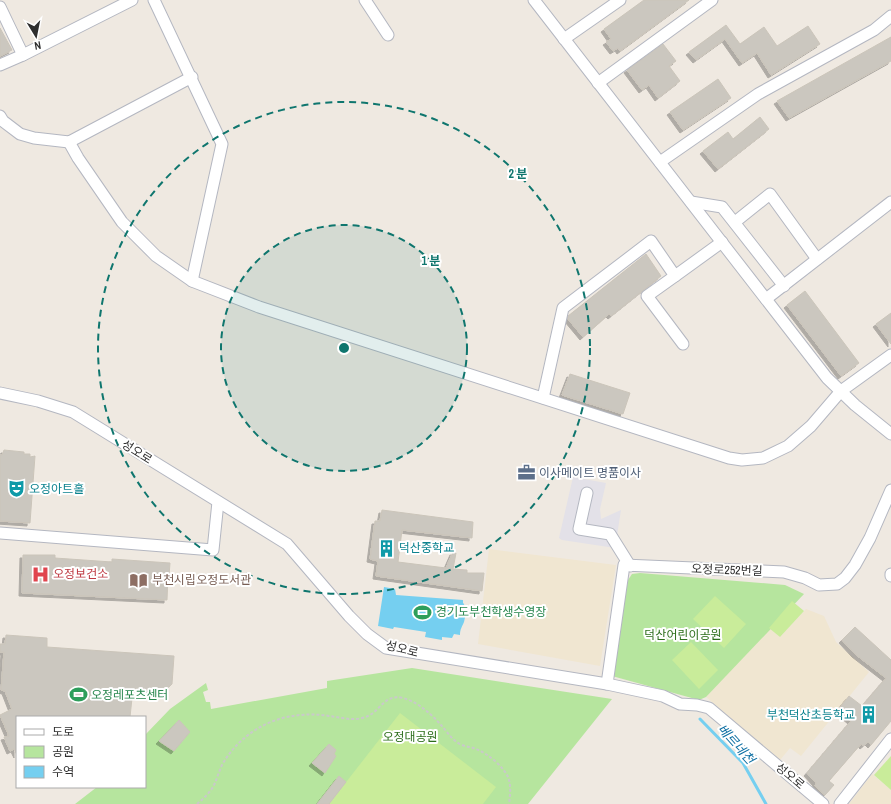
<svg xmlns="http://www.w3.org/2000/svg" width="891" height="804" font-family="'Archivo Narrow','Noto Sans KR',sans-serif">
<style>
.industrial{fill:#e3e1e8}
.education{fill:#f0e6d1}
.green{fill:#b6e59e}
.pitch{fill:#c9ec9a}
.water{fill:#75cff0}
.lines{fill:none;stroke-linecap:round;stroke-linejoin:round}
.stream{stroke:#75cff0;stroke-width:3}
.building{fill:#cbc7bf;stroke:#cbc5ba;filter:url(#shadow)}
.minor-casing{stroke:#b4b7c1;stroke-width:13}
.path{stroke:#c9c9c9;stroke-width:2;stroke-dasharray:3 2;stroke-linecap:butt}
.minor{stroke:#fff;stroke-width:11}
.ring{fill:none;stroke:#0f766e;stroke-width:2;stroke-dasharray:7 5}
.labels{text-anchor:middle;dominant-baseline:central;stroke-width:4;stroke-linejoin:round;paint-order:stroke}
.street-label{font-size:12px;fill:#2e2e2e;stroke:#fff}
.service-label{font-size:12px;fill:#4e5e75;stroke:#fff;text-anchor:start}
.culture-label{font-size:12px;fill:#0d838f;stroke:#fff;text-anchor:start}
.health-label{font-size:12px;fill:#be3a42;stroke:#fff;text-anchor:start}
.education-label{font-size:12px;fill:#785e54;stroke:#fff;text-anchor:start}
.leisure-label{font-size:12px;fill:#27864d;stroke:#fff;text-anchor:start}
.park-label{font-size:12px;fill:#2c6e1b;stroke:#fff}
.water-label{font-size:13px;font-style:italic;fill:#0d6fa3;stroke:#fff}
.centre{fill:#0f766e;stroke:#fff;stroke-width:2}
.ring-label{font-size:12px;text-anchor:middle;font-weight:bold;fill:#0f766e;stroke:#fff;stroke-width:4;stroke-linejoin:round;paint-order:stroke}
</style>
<defs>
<filter id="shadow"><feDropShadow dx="-3" dy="3" stdDeviation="0" flood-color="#0004"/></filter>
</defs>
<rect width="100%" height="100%" fill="#efe9e1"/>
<!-- industrial -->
<path class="industrial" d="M573,477L606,483L600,509L601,519L621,510L615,548L562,540L559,538Z"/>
<!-- education -->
<g class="education">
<path d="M489,549L616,565L600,666L478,644Z"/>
<path d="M806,609L824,616L836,642L869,672L801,756L790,748L780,760L706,697L768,626L780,637Z"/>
<path d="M872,774L891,790V804H849Z"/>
</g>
<!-- green -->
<g class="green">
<path d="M640,573L785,585L804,594L706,697L699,700L612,676L628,580L632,574Z"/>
<path d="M412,668L612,699L528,804H75L97,787H145V735L170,709L206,683L208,690L203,692L206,702H210L211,709L327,688V681Z"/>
</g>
<!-- pitch -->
<g class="pitch">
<path d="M715,596L746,624L724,648L693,619Z"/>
<path d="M792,601L804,611L780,637L769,628Z"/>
<path d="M691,642L718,670L699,689L672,660Z"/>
<path d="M400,713L496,787L483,804H329Z"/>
<path d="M891,756V790L874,775Z"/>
</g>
<!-- water -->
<path class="water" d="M384,587L395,589L396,595L463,600V603L464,604C465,610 466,616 464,622C462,627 460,629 460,635L454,634L452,638L442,637V640L425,637L426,632L394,627L393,629L378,626Z"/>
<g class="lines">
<!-- stream -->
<path class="stream" d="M700,719L743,763L766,804"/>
</g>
<!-- building -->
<g class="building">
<path d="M644,0H689L620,51L618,48L613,51L606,42L611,39L604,29Z"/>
<path d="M726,25L740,44L764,27L777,46L808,26L820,44L771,75L757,53L742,63L725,39L696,60L689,52Z"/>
<path d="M0,28L12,50L0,56Z"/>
<path d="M891,37V61L789,118L777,101Z"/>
<path d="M663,44L676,61L669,66L680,81L658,98L649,85L642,90L627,70Z"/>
<path d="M718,79L731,98L683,130L670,112Z"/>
<path d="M760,117L769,129L718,169L703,151L728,132L733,139Z"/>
<path d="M646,254L661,276L611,316L609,314L583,337L568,319V316Z"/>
<path d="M805,291L859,363L841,376L787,305Z"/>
<path d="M891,313V344L876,324Z"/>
<path d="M570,374L630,393L623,414L562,395Z"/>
<path d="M4,450L24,452V454H30V457L35,456L30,523L0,521V455H2Z"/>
<path d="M382,510L473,522L472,538L402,530L398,562L446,568L453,552L456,553L453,569L467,570V573H484L482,591L376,576L378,561L370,559L375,521H380Z"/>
<path d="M23,555H55V558L112,562V559L170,563L169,576H168L167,600L22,593Z"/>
<path d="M855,627L891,660V721L871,745L868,742L863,746L861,744L829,781L834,785L825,795L815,786L816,783L807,773L851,721L838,710L849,696L862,706L886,678L855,654L842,640Z"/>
<path d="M6,635L47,638V647L174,656L172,684L165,691L133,689L130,717H17V755L14,749L10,751L4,737L9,736L0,715L12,709L5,691L1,690L4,652H0V644H5Z"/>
<path d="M179,720L190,732L174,751L159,741Z"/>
<path d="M329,744L336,750L334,754L336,756L325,773L312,763Z"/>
<path d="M339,776L346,782L329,804H317Z"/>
</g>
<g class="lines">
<defs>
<g id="minor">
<path d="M154,0L222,144L192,281"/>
<path d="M365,0L388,35"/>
<path d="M534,0L827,378L855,405L891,434"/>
<path d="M0,7L23,55"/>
<path d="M564,39L620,0"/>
<path d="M0,65L23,55L132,0"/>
<path d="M598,83L712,0"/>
<path d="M0,116L3,121L20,134L34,138L69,142L192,77"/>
<path d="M69,142L78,158L122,222L156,256L192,281L259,307L729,458L742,460L763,458L788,446L811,426L841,391L891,355"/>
<path d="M660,162L758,94L874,30L891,16"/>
<path d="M691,202L722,207L784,286"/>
<path d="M735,222L770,194L817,259"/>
<path d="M675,276L647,296L683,344"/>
<path d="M766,299L891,202"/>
<path d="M0,393L38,401L73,412L287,544L349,616L367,634L386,648L607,684L663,696L680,704L697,705L709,708L823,804"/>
<path d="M543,398L563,308L651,241L675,276L722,242"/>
<path d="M587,493L579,529L610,534L630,566"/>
<path d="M0,533L213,550L218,502"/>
<path d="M891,574V576"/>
<path d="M607,684L624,565L784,572L805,578L819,585L837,584L845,578L855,565L870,538L891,490"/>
<path d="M840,804L891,739"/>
</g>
</defs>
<!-- minor casing -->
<use href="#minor" class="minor-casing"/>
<!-- path -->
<path class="path" d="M197,804C204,798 211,792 215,783C217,778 219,772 221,767C235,740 263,720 293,716C305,714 317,714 329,716C340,717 351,721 362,718C380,715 382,693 403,698C418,702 431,714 440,724C447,731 452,741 462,745C467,747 472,747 476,749C487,753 506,768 509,780C511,787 510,796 509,804"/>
<!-- minor -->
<use href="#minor" class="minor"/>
</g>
<!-- distance rings -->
<circle cx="344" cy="348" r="123" fill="#0f766e" fill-opacity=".12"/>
<g class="ring">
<circle cx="344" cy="348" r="123"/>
<circle cx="344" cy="348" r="246"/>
</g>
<!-- icons -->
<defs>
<symbol id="office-bare" viewBox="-9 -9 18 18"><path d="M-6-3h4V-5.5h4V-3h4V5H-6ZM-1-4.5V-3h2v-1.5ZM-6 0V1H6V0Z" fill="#5c6f8a" stroke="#fff" stroke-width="2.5" paint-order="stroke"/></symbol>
<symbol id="theatre-bare" viewBox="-9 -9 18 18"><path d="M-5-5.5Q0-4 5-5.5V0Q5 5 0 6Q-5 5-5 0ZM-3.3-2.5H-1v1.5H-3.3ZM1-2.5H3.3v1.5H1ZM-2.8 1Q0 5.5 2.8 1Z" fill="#0f9aa8" stroke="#fff" stroke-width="2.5" paint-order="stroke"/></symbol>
<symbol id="building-bare" viewBox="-9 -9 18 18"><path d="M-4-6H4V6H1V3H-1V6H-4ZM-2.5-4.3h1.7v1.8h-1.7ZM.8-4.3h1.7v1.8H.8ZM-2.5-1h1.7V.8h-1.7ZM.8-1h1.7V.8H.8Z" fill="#0f9aa8" stroke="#fff" stroke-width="2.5" paint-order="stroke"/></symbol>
<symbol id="hospital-bare" viewBox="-9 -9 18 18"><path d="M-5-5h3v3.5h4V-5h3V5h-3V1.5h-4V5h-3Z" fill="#e0444e" stroke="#fff" stroke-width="2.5" paint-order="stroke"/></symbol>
<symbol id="library-bare" viewBox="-9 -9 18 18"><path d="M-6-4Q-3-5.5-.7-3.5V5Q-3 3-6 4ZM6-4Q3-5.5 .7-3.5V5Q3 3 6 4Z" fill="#8d6e63" stroke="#fff" stroke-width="2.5" paint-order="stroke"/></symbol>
<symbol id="stadium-bare" viewBox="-9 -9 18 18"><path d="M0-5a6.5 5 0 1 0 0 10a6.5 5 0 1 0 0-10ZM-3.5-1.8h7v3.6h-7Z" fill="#2e9e5b" stroke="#fff" stroke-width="2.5" paint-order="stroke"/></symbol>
</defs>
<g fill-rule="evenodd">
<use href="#office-bare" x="514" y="460" width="25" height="25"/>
<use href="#theatre-bare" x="4" y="476" width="25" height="25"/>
<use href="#building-bare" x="374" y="536" width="25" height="25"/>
<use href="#hospital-bare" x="28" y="562" width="25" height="25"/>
<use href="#library-bare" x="126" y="568" width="25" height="25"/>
<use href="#stadium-bare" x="410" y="600" width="25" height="25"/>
<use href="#stadium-bare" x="66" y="682" width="25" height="25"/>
<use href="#building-bare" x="856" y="702" width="25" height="25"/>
</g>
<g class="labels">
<!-- street labels -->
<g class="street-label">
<text transform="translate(137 452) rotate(32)">성오로</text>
<text transform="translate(727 570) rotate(2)">오정로252번길</text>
<text transform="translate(402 649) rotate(14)">성오로</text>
<text transform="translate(790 776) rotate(40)">성오로</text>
</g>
<!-- service labels -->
<g class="service-label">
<text x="539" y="473">이사메이트 명품이사</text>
</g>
<!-- culture labels -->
<g class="culture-label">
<text x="29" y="489">오정아트홀</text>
<text x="399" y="548">덕산중학교</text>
<text x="855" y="715" text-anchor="end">부천덕산초등학교</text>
</g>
<!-- health labels -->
<g class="health-label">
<text x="53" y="574">오정보건소</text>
</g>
<!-- education labels -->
<g class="education-label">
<text x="152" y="580">부천시립오정도서관</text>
</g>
<!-- leisure labels -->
<g class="leisure-label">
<text x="436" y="612">경기도부천학생수영장</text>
<text x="91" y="695">오정레포츠센터</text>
</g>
<!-- park labels -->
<g class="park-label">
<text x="683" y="635">덕산어린이공원</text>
<text x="410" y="737">오정대공원</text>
</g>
<!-- water labels -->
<g class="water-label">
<text transform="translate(736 744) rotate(48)">베르네천</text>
</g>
</g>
<circle cx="344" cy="348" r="6" class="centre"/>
<g class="ring-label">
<text x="518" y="178">2 분</text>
<text x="431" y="265">1 분</text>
</g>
<!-- legend -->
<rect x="16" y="716" width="130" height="72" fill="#ffffff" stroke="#ababab"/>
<rect x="24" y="729" width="20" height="6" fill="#ffffff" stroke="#ababab"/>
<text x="52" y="736" font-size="12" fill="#2e2e2e">도로</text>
<rect x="24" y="746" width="20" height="12" fill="#b6e59e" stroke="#ababab"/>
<text x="52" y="756" font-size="12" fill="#2e2e2e">공원</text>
<rect x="24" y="766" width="20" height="12" fill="#75cff0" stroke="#ababab"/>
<text x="52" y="776" font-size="12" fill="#2e2e2e">수역</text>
<!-- north arrow -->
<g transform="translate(36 36) rotate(170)" stroke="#ffffff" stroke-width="3" paint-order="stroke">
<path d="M0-3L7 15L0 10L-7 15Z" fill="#2e2e2e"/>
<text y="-6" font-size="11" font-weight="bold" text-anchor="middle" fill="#2e2e2e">N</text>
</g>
</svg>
